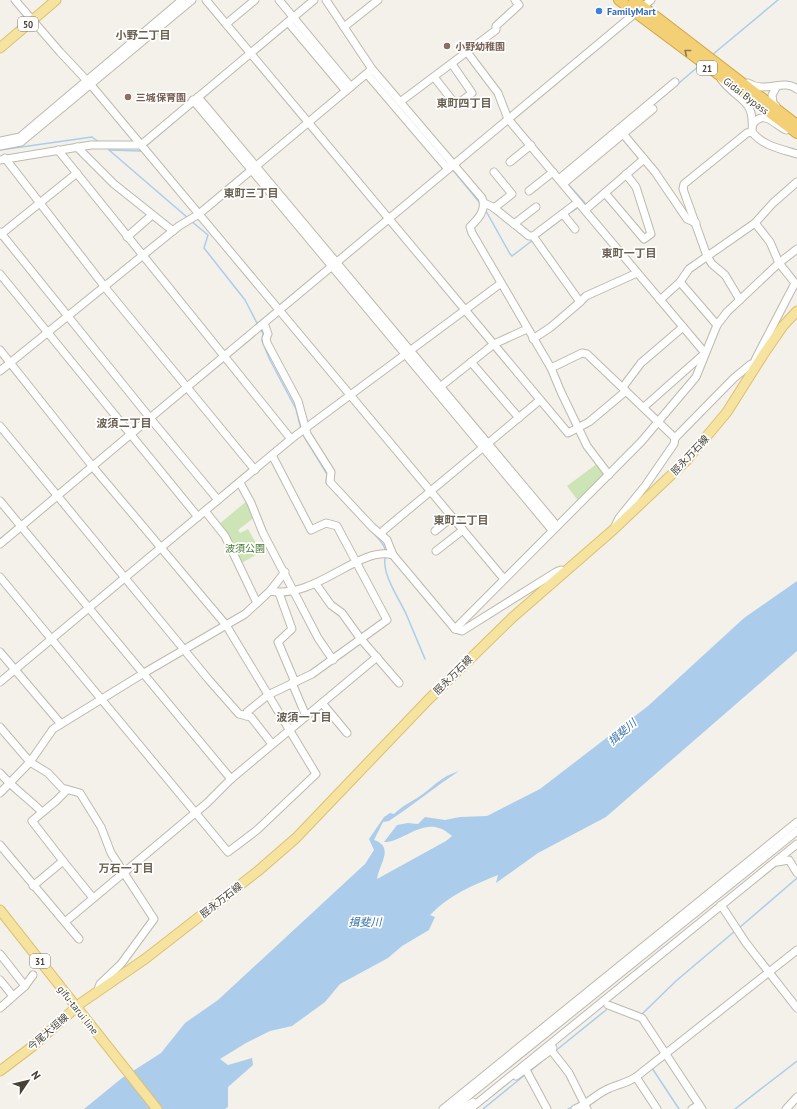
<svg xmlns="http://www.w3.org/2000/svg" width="797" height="1109" font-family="'PT Sans','Noto Sans JP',sans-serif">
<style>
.green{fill:#cde4b6}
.water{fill:#abcdeb}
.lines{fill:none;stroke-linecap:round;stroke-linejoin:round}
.stream{stroke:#abcdeb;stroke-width:1.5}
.minor-casing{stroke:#beb9ad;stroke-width:9}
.major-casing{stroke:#dbc170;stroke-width:11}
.highway-casing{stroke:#d2a645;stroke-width:12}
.minor{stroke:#fff;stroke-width:7}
.major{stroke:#f7e3a0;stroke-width:9}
.highway{stroke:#f3d075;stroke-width:10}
.oneway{stroke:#8c7b50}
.shop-dot{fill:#3f7fe0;stroke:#fff;stroke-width:1.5}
.education-dot{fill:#8d6e63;stroke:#fff;stroke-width:1.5}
.labels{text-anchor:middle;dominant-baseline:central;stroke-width:3.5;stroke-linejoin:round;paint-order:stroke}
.shield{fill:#fff;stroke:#7e7b74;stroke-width:1}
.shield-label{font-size:9px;font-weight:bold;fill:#474238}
.shop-label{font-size:10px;font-weight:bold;fill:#366cbe;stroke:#fff;text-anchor:start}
.education-label{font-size:10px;font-weight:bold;fill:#785e54;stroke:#fff;text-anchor:start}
.street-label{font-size:10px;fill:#474238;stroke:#fff}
.park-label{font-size:10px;fill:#467530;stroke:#fff}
.neighbourhood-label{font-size:11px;font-weight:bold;fill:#696050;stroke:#fff}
.water-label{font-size:11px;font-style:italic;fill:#3974ab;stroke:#fff}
</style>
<rect width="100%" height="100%" fill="#f3f1ea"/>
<!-- green -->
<g class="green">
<path d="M598,463L608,475L579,502L567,486Z"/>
<path d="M248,500L255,517L238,530L240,533L248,529L261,552L240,564L218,525Z"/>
</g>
<!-- water -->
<path class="water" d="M797,581V651L606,817L538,853L496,883L498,875C473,885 449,895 430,915L435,917L429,930L402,946L388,958L340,984L325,1002L292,1026L270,1031L246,1043L220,1059L228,1065L252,1058L253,1065L228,1087V1107L225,1109H84L122,1078L161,1053L185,1023L218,1000L365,864L374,850L369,839L384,817L390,813L394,814C402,806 411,802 420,796C435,786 440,777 459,771C435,787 413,805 389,821L383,822L374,840C395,847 379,864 377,879L446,841L452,836C426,812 406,842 384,842L397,825L408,823L418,824L425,817L445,820L460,817L487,816L540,789L648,706L744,618Z"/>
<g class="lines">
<!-- stream -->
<g class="stream">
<path d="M712,55L778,0"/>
<path d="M202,99L246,61"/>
<path d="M651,107L700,65"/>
<path d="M145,147L194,105"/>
<path d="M0,150L92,137L100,143"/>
<path d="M109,150L141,151L142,149"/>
<path d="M109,150L188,218"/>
<path d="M452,169L480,203"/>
<path d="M567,183L585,203L583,204"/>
<path d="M486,211L510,254L512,256L533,240"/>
<path d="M567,215L579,207"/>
<path d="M191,221L208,235L204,248L245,300L258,325"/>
<path d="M538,237L562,219"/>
<path d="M260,329L263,333L262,341L270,360L296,409L301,429"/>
<path d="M302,433L327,474L326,483L328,485"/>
<path d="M362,521C368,529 387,544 385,552"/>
<path d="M385,558C382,575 400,600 407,616C413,630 419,645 425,659"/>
<path d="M739,928L797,878"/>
<path d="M641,1015L676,981L735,931"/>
<path d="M554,1052L606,1010"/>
<path d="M652,1068L679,1109"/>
<path d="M529,1072L551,1054"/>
<path d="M483,1109L526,1074"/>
<path d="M568,1109L573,1107"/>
<path d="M735,1109L797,1061"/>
</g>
<defs>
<g id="minor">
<path d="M15,0L60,52L91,85L504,579"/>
<path d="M206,0L568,433L589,422L626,391"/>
<path d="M279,0L351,87"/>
<path d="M326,0L372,69L482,198C487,210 478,219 470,227L472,233L551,368L582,353L587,354L675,438"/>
<path d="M288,22L346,91"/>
<path d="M226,24L255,0"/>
<path d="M344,27L378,0"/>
<path d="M467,52L498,93L508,119L705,353"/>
<path d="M367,74L448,169"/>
<path d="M434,77L456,105L472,93L452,64"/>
<path d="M721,79C738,102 755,97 752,132C763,146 781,149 797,154"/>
<path d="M748,83C765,94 784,78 797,89"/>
<path d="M198,97L557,526"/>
<path d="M193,100L552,530"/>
<path d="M400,102L496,30V26L519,5L515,0"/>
<path d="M776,106L773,103L772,95L777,86"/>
<path d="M753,124C764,109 775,125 786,130"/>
<path d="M619,129L655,172L687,219L696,223"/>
<path d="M0,141L20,137L182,0"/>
<path d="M0,146L21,142L192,0"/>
<path d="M77,147L114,184L173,231"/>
<path d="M58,150L291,439"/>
<path d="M5,158L108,291L255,470"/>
<path d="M0,160L91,145H141L314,0"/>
<path d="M510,162L531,145"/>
<path d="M494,172L512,194L494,208"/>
<path d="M559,179L675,82"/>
<path d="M563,184L653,109"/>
<path d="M529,191L553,172"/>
<path d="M605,193L644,239L651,234L636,187L626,174"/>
<path d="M484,203L493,207L529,236H533L578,202"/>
<path d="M585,210L644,159"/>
<path d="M563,214L575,229"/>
<path d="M514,224L536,207"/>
<path d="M0,232L150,418L0,544"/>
<path d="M0,235L77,173"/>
<path d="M533,236L580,302L551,327L533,339"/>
<path d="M127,237L152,215"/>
<path d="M0,274L198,517"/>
<path d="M680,282L717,325"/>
<path d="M660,300L680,282L689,269L755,223L773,203L797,182"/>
<path d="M740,300L725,275L712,264L707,256L683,189L684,184L747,133L752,132"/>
<path d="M580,302L586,296L637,273"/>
<path d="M264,323L268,334L266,338L267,343L298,401L307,434L331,472L330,482L372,527L387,540L393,555"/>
<path d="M0,350L93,467L226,625L316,774L257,830L228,852L0,577"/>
<path d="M471,362L519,418"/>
<path d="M754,363L756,358L795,283L779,263L770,242L755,223"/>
<path d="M551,368L561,392L587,446L609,475"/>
<path d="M0,371L179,226L199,214L372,69"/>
<path d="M440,387L494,344L527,329"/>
<path d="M623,387L641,363L683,327"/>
<path d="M644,407L705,353"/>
<path d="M0,426L209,680L239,714L251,717L272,744"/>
<path d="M240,483L251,503L263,533L294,592L318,638L333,660"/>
<path d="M218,500L150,418L651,0"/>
<path d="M0,501L231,779"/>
<path d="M205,511L225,536L257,603"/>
<path d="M615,526L619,518L645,486L674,444L675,438L734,378L751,364L757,365"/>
<path d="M435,531L452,517"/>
<path d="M381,534L384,530L540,400"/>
<path d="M436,551L463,530"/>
<path d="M316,584L331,605L342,613L360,638L399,683"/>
<path d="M270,591L285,572"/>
<path d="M279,593L292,629L278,642L295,682"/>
<path d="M455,629L641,442L696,377L717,325L727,312L779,263L797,249"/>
<path d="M0,652L61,724"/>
<path d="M0,682L291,439L500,284"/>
<path d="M292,683L306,716"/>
<path d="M322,703L347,733"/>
<path d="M246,716L247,712L268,695L312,674L387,620L337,526L326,523L311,530L272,455"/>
<path d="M0,727L30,762L48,773L62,788L80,793L101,827L111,853L154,919L121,964L100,984L97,992"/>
<path d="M0,773C13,788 28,798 42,812"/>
<path d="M0,793L30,762L53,729L144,673L245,614L270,591C316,600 359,545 393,555L455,629L462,631L556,572L561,570L564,573"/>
<path d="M0,845L79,939"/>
<path d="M63,861L32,821L56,801L67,790"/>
<path d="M777,862L789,860L797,873"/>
<path d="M33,886L63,861L93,898"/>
<path d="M721,905L746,943L797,1008"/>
<path d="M65,922L207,803L231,779L377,657"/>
<path d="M0,954L25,986"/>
<path d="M0,980L13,996"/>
<path d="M608,1005L642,1018L702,1109"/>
<path d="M0,1008L25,986L33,975"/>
<path d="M553,1048L551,1050L569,1073L587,1109"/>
<path d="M526,1070L547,1109"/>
<path d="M516,1076L551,1050"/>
<path d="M636,1077L657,1109"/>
<path d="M443,1109L797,822"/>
<path d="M452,1109L797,831"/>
<path d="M461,1109L473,1102"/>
<path d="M470,1109L797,844"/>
<path d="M575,1109C588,1104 597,1093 610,1088C619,1084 627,1083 636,1077L797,950"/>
<path d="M692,1109L699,1105"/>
<path d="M786,1109L797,1097"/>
</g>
<g id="major">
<path d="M0,48L56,0"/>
<path d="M0,910L157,1109"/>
<path d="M0,1071L33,1046L81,1003L145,959L258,871L296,838L428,700L513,617L613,530L686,461L727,412L763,355L783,326L797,311"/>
</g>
<g id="highway">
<path d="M619,0L797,133"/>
<path d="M634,0L797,125"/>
</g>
</defs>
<!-- minor casing -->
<use href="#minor" class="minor-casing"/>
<!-- major casing -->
<use href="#major" class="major-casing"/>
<!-- highway casing -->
<use href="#highway" class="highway-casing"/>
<!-- minor -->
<use href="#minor" class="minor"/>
<!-- major -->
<use href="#major" class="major"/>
<!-- highway -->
<use href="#highway" class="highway"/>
</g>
<!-- one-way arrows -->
<defs><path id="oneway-chevron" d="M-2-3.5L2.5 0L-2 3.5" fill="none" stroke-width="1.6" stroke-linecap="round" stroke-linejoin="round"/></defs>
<use class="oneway" href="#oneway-chevron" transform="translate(687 52) rotate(-142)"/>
<!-- markers -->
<circle class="shop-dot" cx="599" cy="11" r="4"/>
<g class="education-dot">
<circle cx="447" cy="46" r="4"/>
<circle cx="128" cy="97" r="4"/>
</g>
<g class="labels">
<!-- shield labels -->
<g class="shield">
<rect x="18" y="17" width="20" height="14" rx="3"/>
<rect x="697" y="61" width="20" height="14" rx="3"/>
<rect x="30" y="954" width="20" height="14" rx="3"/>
</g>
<g class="shield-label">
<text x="28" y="24">50</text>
<text x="707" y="68">21</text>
<text x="40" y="961">31</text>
</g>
<!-- shop labels -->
<g class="shop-label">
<text x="607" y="11">FamilyMart</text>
</g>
<!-- education labels -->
<g class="education-label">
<text x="455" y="46">小野幼稚園</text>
<text x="136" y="97">三城保育園</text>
</g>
<!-- street labels -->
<g class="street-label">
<text transform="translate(746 96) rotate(37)">Gidai Bypass</text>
<text transform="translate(690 455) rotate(-47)">脛永万石線</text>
<text transform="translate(453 675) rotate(-45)">脛永万石線</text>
<text transform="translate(221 900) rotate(-38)">脛永万石線</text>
<text transform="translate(78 1010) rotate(52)">gifu-tarui line</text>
<text transform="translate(48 1032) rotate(-41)">今尾大垣線</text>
</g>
<!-- park labels -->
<g class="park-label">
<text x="245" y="548">波須公園</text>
</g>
<!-- neighbourhood labels -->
<g class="neighbourhood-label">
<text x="143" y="35">小野二丁目</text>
<text x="464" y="103">東町四丁目</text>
<text x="251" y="193">東町三丁目</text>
<text x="629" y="253">東町一丁目</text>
<text x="124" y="423">波須二丁目</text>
<text x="461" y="520">東町二丁目</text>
<text x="304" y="717">波須一丁目</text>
<text x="126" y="868">万石一丁目</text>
</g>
<!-- water labels -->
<g class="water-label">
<text transform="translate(622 732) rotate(-41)">揖斐川</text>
<text x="365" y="922">揖斐川</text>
</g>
</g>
<!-- north arrow -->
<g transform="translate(28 1081) rotate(55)" stroke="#ffffff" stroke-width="3" paint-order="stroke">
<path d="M0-3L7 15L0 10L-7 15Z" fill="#474238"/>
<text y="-6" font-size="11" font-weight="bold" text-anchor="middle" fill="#474238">N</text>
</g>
</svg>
